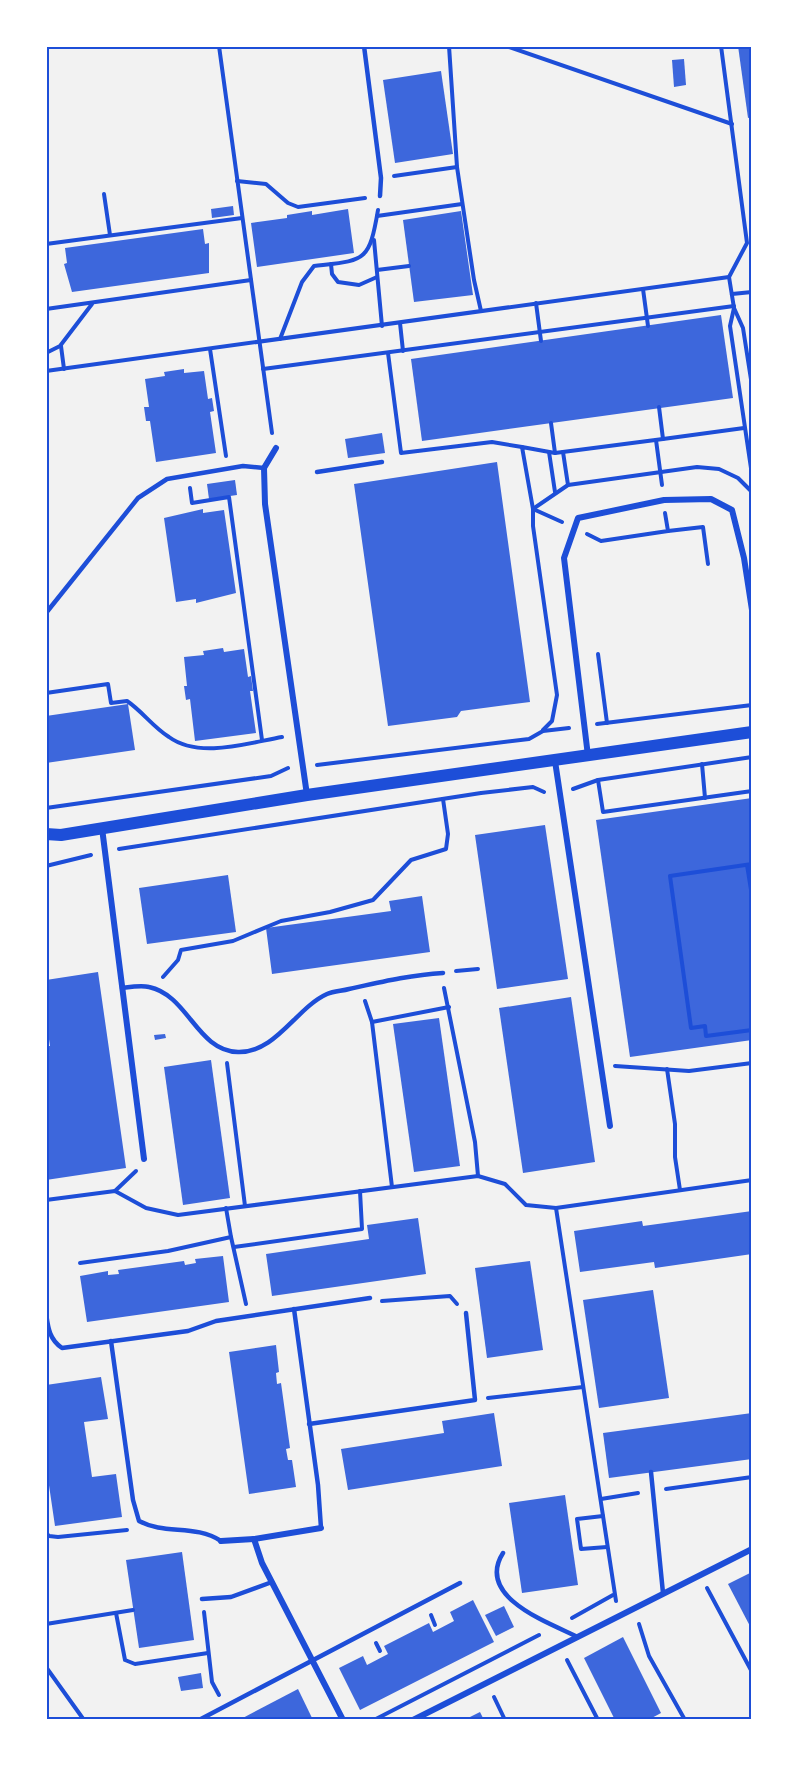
<svg xmlns="http://www.w3.org/2000/svg" width="798" height="1766" font-family="Raleway,sans-serif">
<style>
.building{fill:#3d67dc}
.lines{fill:none;stroke-linecap:round;stroke-linejoin:round}
.path{stroke:#1d4ed8;stroke-width:4}
.service{stroke:#1d4ed8;stroke-width:4.5}
.minor{stroke:#1d4ed8;stroke-width:6}
.secondary{stroke:#1d4ed8;stroke-width:12}
.neatline{fill:none;stroke:#1d4ed8;stroke-width:2}
</style>
<rect width="100%" height="100%" fill="#f2f2f2"/>
<!-- building -->
<g class="building">
<path d="M738,46H752V117L748,118Z"/>
<path d="M684,59L686,85L674,87L672,60Z"/>
<path d="M441,71L453,154L395,163L383,80Z"/>
<path d="M233,206L234,215L212,218L211,209Z"/>
<path d="M348,209L354,253L257,267L251,223L287,218V215L312,211V215Z"/>
<path d="M461,211L473,295L414,302L403,220Z"/>
<path d="M203,229L205,244L209,243V273L72,292L64,264L67,263L65,248Z"/>
<path d="M721,315L733,398L422,441L411,359Z"/>
<path d="M184,369V373L204,371L208,399L212,398L214,411L210,412L216,453L156,462L150,421H146L144,407H149L145,379L165,376L164,372Z"/>
<path d="M382,433L385,453L348,458L345,439Z"/>
<path d="M497,462L530,702L461,711L457,717L388,726L354,484Z"/>
<path d="M235,480L237,495L209,499L207,484Z"/>
<path d="M203,509V513L224,510L236,593L196,603V599L176,602L164,518Z"/>
<path d="M223,648L224,652L244,649L248,677L251,676L253,691H250L256,733L195,741L190,699L186,700L184,686H187L184,657L204,655L203,651Z"/>
<path d="M128,704L135,750L46,763V716Z"/>
<path d="M752,798V1040L630,1057L596,820Z"/>
<path d="M545,825L568,979L497,989L475,835Z"/>
<path d="M228,875L236,932L147,944L139,888Z"/>
<path d="M422,896L430,952L272,974L266,928L391,911L389,901Z"/>
<path d="M98,972L126,1168L46,1180V1046H50L46,1019V980Z"/>
<path d="M571,997L595,1162L523,1173L499,1008Z"/>
<path d="M439,1018L460,1166L414,1172L393,1024Z"/>
<path d="M165,1034L166,1038L155,1040L154,1035Z"/>
<path d="M211,1060L230,1198L183,1205L164,1067Z"/>
<path d="M752,1211V1254L655,1268L654,1262L580,1272L574,1231L642,1221L643,1226Z"/>
<path d="M418,1218L426,1274L272,1296L266,1254L369,1239L367,1225Z"/>
<path d="M223,1256L229,1302L87,1322L80,1276L108,1271V1275L119,1274L118,1270L184,1261L185,1265L196,1263L195,1259Z"/>
<path d="M530,1261L543,1350L487,1358L475,1268Z"/>
<path d="M653,1290L669,1398L599,1408L583,1300Z"/>
<path d="M276,1345L279,1372L276,1373L277,1384L281,1383L290,1448L286,1449L288,1460H292L296,1487L249,1494L229,1352Z"/>
<path d="M101,1377L108,1419L84,1422L92,1477L116,1474L122,1517L55,1526L46,1465V1385Z"/>
<path d="M494,1413L502,1466L348,1490L341,1449L444,1433L442,1421Z"/>
<path d="M752,1413V1459L609,1478L603,1433Z"/>
<path d="M565,1495L578,1585L522,1593L509,1503Z"/>
<path d="M182,1552L194,1640L139,1648L126,1560Z"/>
<path d="M752,1572V1630L728,1584Z"/>
<path d="M473,1600L494,1642L360,1710L339,1668L363,1656L367,1665L388,1654L384,1646L429,1623L433,1632L454,1621L450,1612Z"/>
<path d="M504,1606L514,1627L496,1636L485,1615Z"/>
<path d="M623,1637L661,1713L648,1720H615L584,1658Z"/>
<path d="M201,1673L203,1688L181,1691L178,1677Z"/>
<path d="M298,1689L313,1720H239Z"/>
<path d="M480,1712L484,1720H464Z"/>
</g>
<g class="lines">
<!-- path -->
<g class="path">
<path d="M219,46L272,433"/>
<path d="M449,46L457,167L474,280L481,311"/>
<path d="M506,46L732,124"/>
<path d="M394,176L457,167"/>
<path d="M237,181L266,184L288,203L298,207L365,198"/>
<path d="M104,194L110,235"/>
<path d="M377,216L462,204"/>
<path d="M374,240L382,326"/>
<path d="M46,244L242,218"/>
<path d="M331,264L332,274L338,282L359,285L377,277"/>
<path d="M377,270L409,266"/>
<path d="M729,277L734,308L730,326L752,475"/>
<path d="M643,289L648,326"/>
<path d="M732,294L752,292"/>
<path d="M536,303L541,341"/>
<path d="M734,308L743,328L752,386"/>
<path d="M46,309L251,280"/>
<path d="M400,323L403,351"/>
<path d="M280,339L302,282L314,266C365,260 369,263 378,210"/>
<path d="M61,346L64,369"/>
<path d="M210,349L226,456"/>
<path d="M46,353L60,346L92,304"/>
<path d="M388,353L401,453L492,442L522,447"/>
<path d="M263,369L734,306"/>
<path d="M46,371L729,277L747,243L721,46"/>
<path d="M659,407L663,439L744,428"/>
<path d="M551,423L555,453L663,439"/>
<path d="M656,440L662,485"/>
<path d="M549,452L555,492"/>
<path d="M563,452L568,485"/>
<path d="M555,453L522,447L533,509L562,522"/>
<path d="M190,488L192,503L229,497L262,740"/>
<path d="M668,531L703,527L708,564"/>
<path d="M587,534L601,541L668,531L665,513"/>
<path d="M598,654L607,723"/>
<path d="M46,693L108,684L111,703L127,701C142,711 153,727 169,737C199,759 248,743 282,737"/>
<path d="M597,724L752,705"/>
<path d="M543,730L552,721L557,695L533,526V509L568,485L697,467L719,469L738,478L752,492"/>
<path d="M702,764L705,798"/>
<path d="M317,765L529,739L543,731L569,728"/>
<path d="M598,780L603,812L752,791"/>
<path d="M573,789L598,780L752,757"/>
<path d="M46,808L271,776L288,768"/>
<path d="M119,849L481,793L533,787L544,792"/>
<path d="M752,864L670,876L691,1028L705,1026L706,1036L752,1030"/>
<path d="M747,865L752,896"/>
<path d="M46,866L91,855"/>
<path d="M456,971L478,969"/>
<path d="M163,977L178,960L181,950L233,941L281,921L330,912L373,900L411,860L446,849L448,834L443,799"/>
<path d="M444,988L475,1142L478,1176"/>
<path d="M365,1001L372,1022L392,1187"/>
<path d="M372,1022L449,1007"/>
<path d="M227,1063L245,1206"/>
<path d="M615,1066L689,1071L752,1063"/>
<path d="M667,1069L675,1124V1157L680,1190"/>
<path d="M115,1191L136,1171"/>
<path d="M46,1200L115,1191L146,1208L178,1215L478,1176L505,1184L526,1205L556,1208L752,1180"/>
<path d="M556,1208L616,1601"/>
<path d="M231,1237L246,1304"/>
<path d="M234,1247L362,1229L360,1191"/>
<path d="M80,1263L168,1251L231,1237L226,1208"/>
<path d="M382,1301L450,1296L457,1304"/>
<path d="M488,1398L583,1387"/>
<path d="M666,1489L752,1477"/>
<path d="M601,1499L638,1493"/>
<path d="M603,1516L577,1519L581,1549L607,1547"/>
<path d="M46,1533L49,1536L58,1537L127,1530"/>
<path d="M707,1588L752,1672"/>
<path d="M204,1612L212,1682L219,1695"/>
<path d="M116,1613L125,1660L135,1664L208,1653"/>
<path d="M431,1615L435,1625"/>
<path d="M572,1618L613,1595"/>
<path d="M46,1624L133,1610"/>
<path d="M639,1624L649,1656L685,1720"/>
<path d="M376,1643L380,1651"/>
<path d="M567,1660L598,1720"/>
<path d="M46,1667L84,1720"/>
<path d="M494,1697L505,1720"/>
<path d="M374,1720L539,1635"/>
</g>
<!-- service -->
<g class="service">
<path d="M364,46L381,178L380,196"/>
<path d="M317,472L382,462"/>
<path d="M46,613L138,498L167,479L243,466L264,468"/>
<path d="M122,988C130,987 141,985 149,987C188,995 197,1051 238,1052C276,1053 296,1008 327,994C334,991 342,991 349,989C381,982 410,975 443,973"/>
<path d="M294,1309L318,1485L321,1528"/>
<path d="M46,1313C48,1327 49,1339 62,1348L188,1331L216,1321L370,1298"/>
<path d="M111,1341L133,1500L139,1521C165,1535 195,1524 221,1541"/>
<path d="M309,1424L475,1400L466,1313"/>
<path d="M651,1472L663,1593"/>
<path d="M503,1553C475,1597 549,1623 578,1637"/>
<path d="M202,1599L231,1597L272,1582"/>
<path d="M199,1720L460,1583"/>
</g>
<!-- minor -->
<g class="minor">
<path d="M276,448L264,468L265,504L307,795"/>
<path d="M588,756L564,558L578,518L664,500L711,499L732,510L744,558L752,610"/>
<path d="M555,761L610,1126"/>
<path d="M102,828L144,1159"/>
<path d="M321,1528L254,1539L262,1563L343,1720"/>
<path d="M221,1541L254,1539"/>
<path d="M413,1720L752,1549"/>
</g>
<!-- secondary -->
<path class="secondary" d="M46,834L61,835L307,795L752,732"/>
</g>
<!-- border -->
<rect width="798" height="1766" fill="none" stroke="#ffffff" stroke-width="96"/>
<rect x="48" y="48" width="702" height="1670" class="neatline"/>
</svg>
